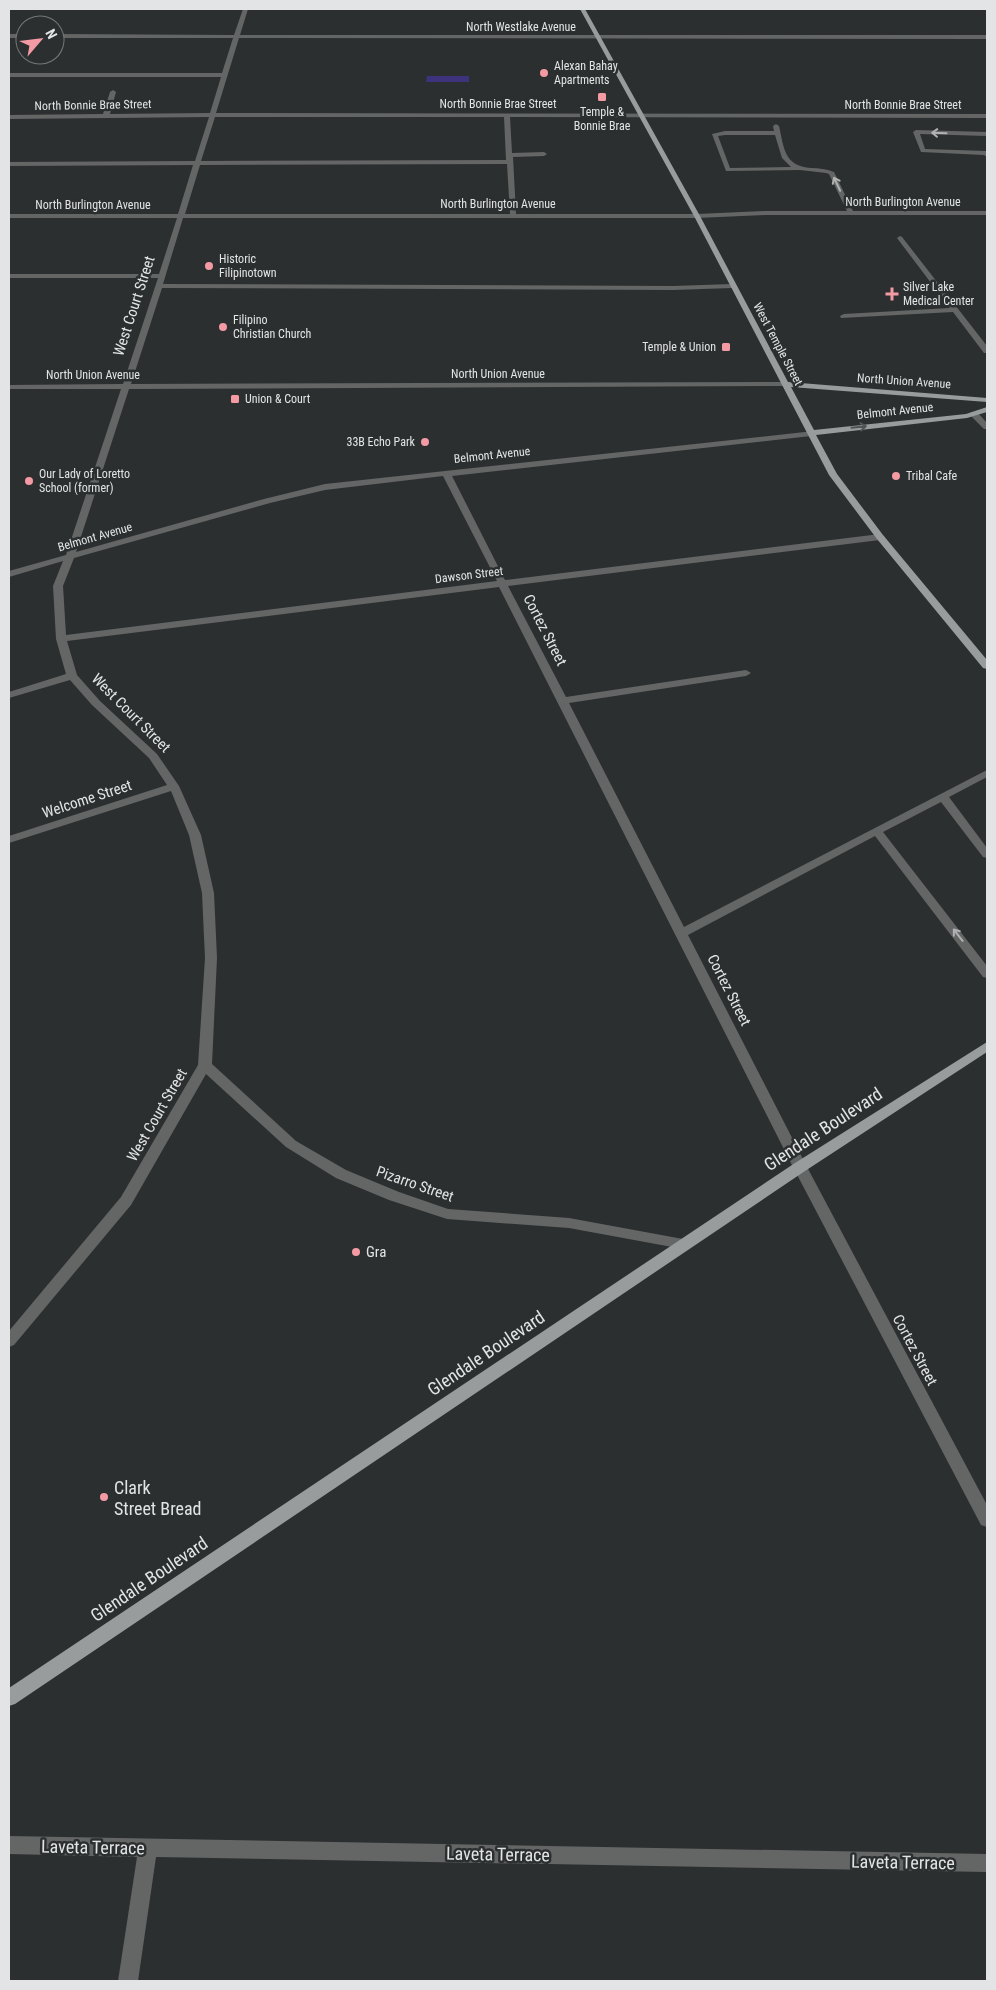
<svg xmlns="http://www.w3.org/2000/svg" width="996" height="1990" font-family="'Roboto Condensed',sans-serif">
<style>
.water{fill:#3d337c}
.lines{fill:none;stroke-linecap:round;stroke-linejoin:round}
.minor{fill:#646666;fill-rule:evenodd}
.major{fill:#989c9c;fill-rule:evenodd}
.oneway{stroke:#b0b2b2}
.oneway2{stroke:#525556}
.poi-dot{fill:#f49aa4;stroke:#2c2f30;stroke-width:2}
.labels{text-anchor:middle;dominant-baseline:central;stroke-width:5;stroke-linejoin:round;paint-order:stroke}
.far-street-label{font-size:12px;fill:#e2e4e5;stroke:#2c2f30}
.far-poi-label{font-size:12px;fill:#e2e4e5;stroke:#2c2f30;text-anchor:start}
.street-label{font-size:15px;fill:#e2e4e5;stroke:#2c2f30}
.poi-label{font-size:15px;fill:#e2e4e5;stroke:#2c2f30;text-anchor:start}
.near-street-label{font-size:18px;fill:#e2e4e5;stroke:#2c2f30}
.near-poi-label{font-size:18px;fill:#e2e4e5;stroke:#2c2f30;text-anchor:start}
</style>
<rect width="100%" height="100%" fill="#2c2f30"/>
<!-- water -->
<path class="water" d="M427,76H469V82H426Z"/>
<g class="lines">
<!-- minor -->
<g class="minor">
<path d="M243,9H248L240,35H987V39L239,38L216,113L987,114V118L510,117L512,153L544,152L547,154L544,156L513,157L516,214H697L765,211H847L829,174L826,173L800,170L726,171L712,134L725,131H774L773,126L776,124L779,126C784,148 784,166 811,168C819,168 826,169 834,172L853,211H987V215H765L697,218H183L163,284L673,286L732,284L736,286L732,288L673,290L162,288L131,384L785,382L789,384L785,386L129,389L76,552L264,499L325,484L814,431V435L811,436L452,476L505,580L880,534L885,537L880,540L508,586L566,697L746,670L751,673L746,676L569,703L684,927L987,770V777L949,797L987,848V858L983,857L941,802L883,832L987,966V978L983,977L875,836L688,935L807,1167L987,1505V1527L981,1525L793,1167L499,587L67,641L77,675L100,701L157,754L179,786L201,835L214,893L217,958L212,1064L296,1141L346,1170L399,1192L448,1209L569,1218L683,1239L688,1240L690,1244L688,1248L683,1249L569,1228L447,1219L389,1200L336,1178L286,1147L206,1074L131,1205L14,1345L9,1347V1331L121,1197L198,1065L205,958L202,893L189,835L171,791L9,843V836L167,785L149,758L92,705L70,680L9,698V692L66,674L56,639L53,586L63,561L9,577V571L66,555L121,389H9V385L123,384L158,278H9V274H159L177,218H9V214H178L193,165L9,166V162L195,161L209,117L9,119V115L103,114L110,92L113,90L116,92L110,114L210,113L221,77H9V73H222L233,38H55V34L234,35ZM215,117H504L506,160L201,161ZM725,135H775L782,158L791,167L730,168L718,136ZM507,164L510,214H185L200,165ZM443,476L497,581L66,635L63,586L74,558L270,503L325,490Z"/>
<rect x="9" y="34" width="16" height="4"/>
<path d="M916,130L987,132V136L920,134L925,149L986,151L987,157L984,155L921,152L913,132Z"/>
<path d="M900,236L902,237L987,346V353H984L953,312L841,318L840,316L844,314L950,308L897,238Z"/>
<path d="M971,412H977L987,423V429H984L971,416Z"/>
<path d="M9,1836L987,1854V1872L156,1857L138,1981H118L137,1857L9,1854Z"/>
</g>
<!-- major -->
<g class="major">
<path d="M580,9H585L700,216L788,382L987,398V402L791,387L814,430L966,414L987,407V412L967,418L816,435L837,474L883,535L987,660V669L983,668L877,539L829,475L694,216Z"/>
<path d="M987,1042V1052L805,1171L15,1704L9,1706V1688L795,1163Z"/>
</g>
</g>
<!-- one-way arrows -->
<defs><path id="oneway-shaft" d="M-6 0H5M1.5-3L5.5 0L1.5 3" fill="none" stroke-width="1.6" stroke-linecap="round" stroke-linejoin="round" transform="scale(1.25)"/></defs>
<g class="oneway">
<use href="#oneway-shaft" transform="translate(939 133) rotate(-178)"/>
<use href="#oneway-shaft" transform="translate(837 184) rotate(-115)"/>
<use href="#oneway-shaft" transform="translate(958 935) rotate(-128)"/>
</g>
<use class="oneway2" href="#oneway-shaft" transform="translate(859 427) rotate(-6)"/>
<!-- markers -->
<g class="poi-dot">
<circle cx="544" cy="73" r="5"/>
<rect x="597" y="92" width="10" height="10" rx="2.5"/>
<circle cx="209" cy="266" r="5"/>
<path d="M889.5 286.5h5v5h5v5h-5v5h-5v-5h-5v-5h5z"/>
<circle cx="223" cy="327" r="5"/>
<rect x="721" y="342" width="10" height="10" rx="2.5"/>
<rect x="230" y="394" width="10" height="10" rx="2.5"/>
<circle cx="425" cy="442" r="5"/>
<circle cx="896" cy="476" r="5"/>
<circle cx="29" cy="481" r="5"/>
<circle cx="356" cy="1252" r="5"/>
<circle cx="104" cy="1497" r="5"/>
</g>
<g class="labels">
<!-- far-street labels -->
<g class="far-street-label">
<text x="521" y="27">North Westlake Avenue</text>
<text x="498" y="104">North Bonnie Brae Street</text>
<text transform="translate(93 105) rotate(-1)">North Bonnie Brae Street</text>
<text x="903" y="105">North Bonnie Brae Street</text>
<text x="903" y="202">North Burlington Avenue</text>
<text x="498" y="204">North Burlington Avenue</text>
<text x="93" y="205">North Burlington Avenue</text>
<text transform="translate(778 344) rotate(62)">West Temple Street</text>
<text x="498" y="374">North Union Avenue</text>
<text x="93" y="375">North Union Avenue</text>
<text transform="translate(904 381) rotate(4)">North Union Avenue</text>
<text transform="translate(895 411) rotate(-6)">Belmont Avenue</text>
<text transform="translate(492 455) rotate(-6)">Belmont Avenue</text>
<text transform="translate(95 537) rotate(-16)">Belmont Avenue</text>
<text transform="translate(469 575) rotate(-7)">Dawson Street</text>
</g>
<!-- far-poi labels -->
<g class="far-poi-label">
<text x="554" y="66">Alexan Bahay<tspan x="554" dy="14">Apartments</tspan></text>
<text x="602" y="112" text-anchor="middle">Temple &amp;<tspan x="602" dy="14">Bonnie Brae</tspan></text>
<text x="219" y="259">Historic<tspan x="219" dy="14">Filipinotown</tspan></text>
<text x="903" y="287">Silver Lake<tspan x="903" dy="14">Medical Center</tspan></text>
<text x="233" y="320">Filipino<tspan x="233" dy="14">Christian Church</tspan></text>
<text x="716" y="347" text-anchor="end">Temple &amp; Union</text>
<text x="245" y="399">Union &amp; Court</text>
<text x="415" y="442" text-anchor="end">33B Echo Park</text>
<text x="39" y="474">Our Lady of Loretto<tspan x="39" dy="14">School (former)</tspan></text>
<text x="906" y="476">Tribal Cafe</text>
</g>
<!-- street labels -->
<g class="street-label">
<text transform="translate(134 306) rotate(-72)">West Court Street</text>
<text transform="translate(545 630) rotate(63)">Cortez Street</text>
<text transform="translate(131 713) rotate(45)">West Court Street</text>
<text transform="translate(87 799) rotate(-18)">Welcome Street</text>
<text transform="translate(729 990) rotate(63)">Cortez Street</text>
<text transform="translate(157 1115) rotate(-60)">West Court Street</text>
<text transform="translate(415 1184) rotate(19)">Pizarro Street</text>
<text transform="translate(915 1350) rotate(62)">Cortez Street</text>
</g>
<!-- poi labels -->
<g class="poi-label">
<text x="366" y="1252">Gra</text>
</g>
<!-- near-street labels -->
<g class="near-street-label">
<text transform="translate(823 1129) rotate(-33)">Glendale Boulevard</text>
<text transform="translate(486 1353) rotate(-34)">Glendale Boulevard</text>
<text transform="translate(149 1579) rotate(-34)">Glendale Boulevard</text>
<text transform="translate(93 1847) rotate(1)">Laveta Terrace</text>
<text transform="translate(498 1854) rotate(1)">Laveta Terrace</text>
<text transform="translate(903 1862) rotate(1)">Laveta Terrace</text>
</g>
<!-- near-poi labels -->
<g class="near-poi-label">
<text x="114" y="1487">Clark<tspan x="114" dy="21">Street Bread</tspan></text>
</g>
</g>
<!-- border -->
<rect width="996" height="1990" fill="none" stroke="#e2e4e5" stroke-width="20"/>
<!-- north arrow -->
<g transform="translate(40 40) rotate(62)"><circle r="24" fill="#2c2f30" stroke="#757778"/>
<path d="M0-4L9 19L0 12L-9 19Z" fill="#f49aa4"/>
<text y="-8" font-size="14" font-weight="bold" text-anchor="middle" fill="#e2e4e5">N</text>
</g>
</svg>
